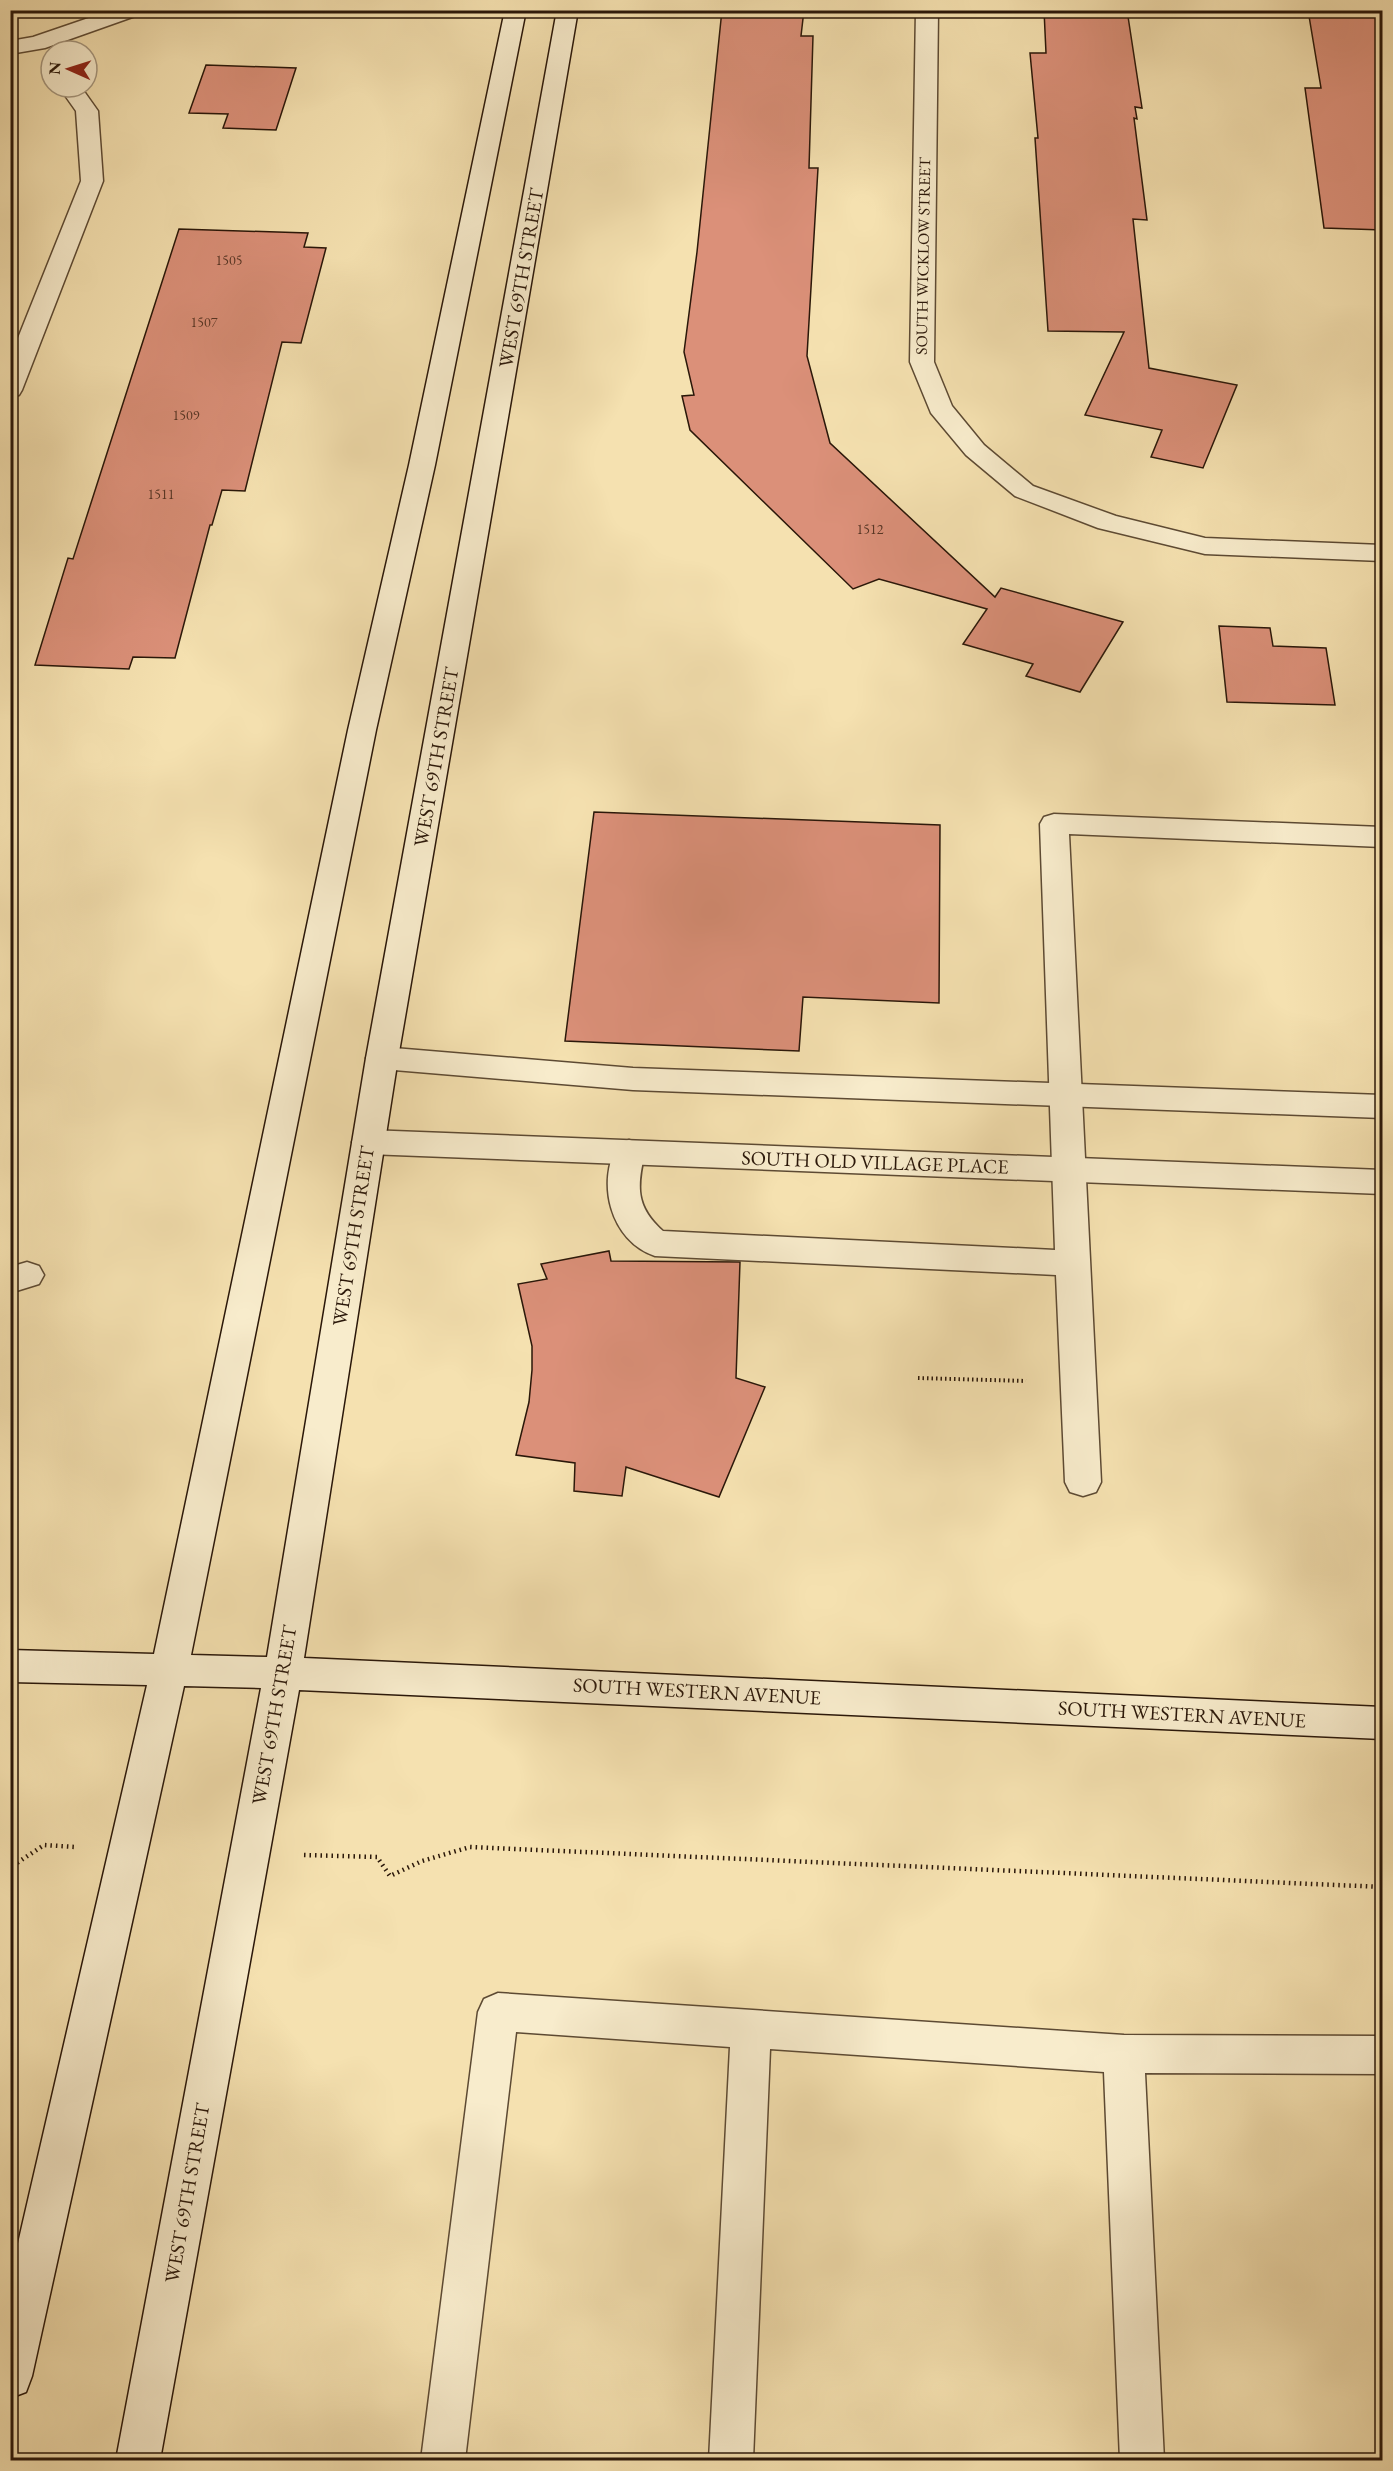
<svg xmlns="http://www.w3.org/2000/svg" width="1393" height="2471" font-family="'EB Garamond',serif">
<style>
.building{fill:#db9079;stroke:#2a1709;stroke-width:1.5}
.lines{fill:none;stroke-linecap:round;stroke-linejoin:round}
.lane-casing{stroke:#5d4a33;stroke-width:3}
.street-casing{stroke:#5d4a33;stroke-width:3}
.secondary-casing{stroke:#2a1709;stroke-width:3}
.path-far1{stroke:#2a1709;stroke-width:4;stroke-dasharray:1.5 3;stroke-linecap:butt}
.path{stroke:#2a1709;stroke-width:4.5;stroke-dasharray:1.5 4;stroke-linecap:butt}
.lane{fill:#f8eccc;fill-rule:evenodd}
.street{fill:#f8eccc;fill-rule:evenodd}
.secondary{fill:#f8eccc;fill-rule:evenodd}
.labels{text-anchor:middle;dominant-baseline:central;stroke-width:4.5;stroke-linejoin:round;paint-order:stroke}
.far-number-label{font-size:14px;fill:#563525}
.far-street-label{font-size:16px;fill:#2a1709;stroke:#f8eccc}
.street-label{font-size:20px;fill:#2a1709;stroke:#f8eccc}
</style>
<rect width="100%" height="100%" fill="#f5e1b0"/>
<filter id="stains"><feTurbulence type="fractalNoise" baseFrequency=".00333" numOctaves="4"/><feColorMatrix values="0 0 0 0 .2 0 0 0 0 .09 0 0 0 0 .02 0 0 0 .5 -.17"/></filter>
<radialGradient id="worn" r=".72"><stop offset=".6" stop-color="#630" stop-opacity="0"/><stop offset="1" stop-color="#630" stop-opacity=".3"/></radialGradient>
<!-- building -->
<g class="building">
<path d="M722,10H804L801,36H813L809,168H818L807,356L830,443L995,597L1001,588L1123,622L1080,692L1026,676L1033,664L963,644L987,609L879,579L853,589L690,430L682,396L694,395L684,352L697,252Z"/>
<path d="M1044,10H1127L1142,108L1135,107L1137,119L1134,118L1147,220L1133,219L1149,368L1237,385L1203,468L1151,457L1162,430L1085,415L1124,332L1048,331L1035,138H1038L1030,53H1046Z"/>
<path d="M1308,10H1383V230L1324,228L1305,88H1321Z"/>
<path d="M206,65L296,68L276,130L223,128L228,114L189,113Z"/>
<path d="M179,229L308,233L304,247L326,248L301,343L282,342L245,491L222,490L212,525H210L175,658L133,657L129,669L35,665L68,558L73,559Z"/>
<path d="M1219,626L1270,628L1273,646L1326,648L1335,705L1227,702Z"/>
<path d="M594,812L940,825L939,1003L803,997L799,1051L565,1041Z"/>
<path d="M609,1251L611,1261L740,1262L736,1378L765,1387L719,1497L626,1467L622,1496L574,1491L575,1463L516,1455L529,1402L532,1370V1346L518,1284L547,1279L541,1264Z"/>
</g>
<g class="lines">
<defs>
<g id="lane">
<path d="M1054,814L1382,827V847L1069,834L1101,1482L1096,1492L1083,1496L1070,1492L1065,1482L1056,1275L655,1256C610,1241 596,1182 618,1144L629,1140L640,1144L645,1152C637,1186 635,1206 663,1231L1055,1250L1040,824L1044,817Z"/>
<path d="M27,1262L39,1266L44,1275L39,1284L10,1293V1267Z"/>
<path d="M498,1993L1124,2035L1382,2036V2074L1145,2073L1164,2460H1120L1104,2072L770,2049L753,2460H709L730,2047L516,2032L465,2460H421L478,2012L484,1999Z"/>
</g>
<g id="street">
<path d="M112,10H144L141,14L45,48L10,54V41L33,37Z"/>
<path d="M916,10H938L934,362L952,406L984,445L1033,486L1116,516L1205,538L1382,545V561L1205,554L1098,528L1015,496L966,455L931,413L910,362Z"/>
<path d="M59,87H81L98,111L103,181L22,390L19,395L10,397V358L81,181L76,111Z"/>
<path d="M382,1047L633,1068L1382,1095V1118L633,1090L382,1069L371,1066L366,1058L371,1050Z"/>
<path d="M368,1130L1382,1170V1194L368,1154L357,1150L352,1142L357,1134Z"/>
</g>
<path id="secondary" d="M505,10H526L435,465L376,730L191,1655L267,1657L366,1058L557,10H578L398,1058L304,1658L1382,1707V1739L299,1690L160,2460H116L261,1688L184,1686L32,2376L26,2392L10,2398V2278L147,1685L10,1682V1650L154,1654L348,730L409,465Z"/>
</defs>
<!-- lane casing -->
<use href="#lane" class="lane-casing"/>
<!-- street casing -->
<use href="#street" class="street-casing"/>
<!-- secondary casing -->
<use href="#secondary" class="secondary-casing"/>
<!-- path-far1 -->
<path class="path-far1" d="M918,1378L1026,1381"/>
<!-- path -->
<g class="path">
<path d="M10,1855L17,1863L44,1845L75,1847"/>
<path d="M304,1855L377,1857L390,1876L422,1861L470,1847L1382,1887"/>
</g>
<!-- lane -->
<use href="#lane" class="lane"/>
<!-- street -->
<use href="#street" class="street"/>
<!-- secondary -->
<use href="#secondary" class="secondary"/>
</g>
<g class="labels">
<!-- far-number labels -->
<g class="far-number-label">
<text x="229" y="260">1505</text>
<text x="204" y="322">1507</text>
<text x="186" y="415">1509</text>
<text x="161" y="494">1511</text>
<text x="870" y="529">1512</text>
</g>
<!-- far-street labels -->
<g class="far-street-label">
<text transform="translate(923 256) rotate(-89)">SOUTH WICKLOW STREET</text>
</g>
<!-- street labels -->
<g class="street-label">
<text transform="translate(521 278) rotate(-80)">WEST 69TH STREET</text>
<text transform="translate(436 757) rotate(-80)">WEST 69TH STREET</text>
<text transform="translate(875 1162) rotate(2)">SOUTH OLD VILLAGE PLACE</text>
<text transform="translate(353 1236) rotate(-81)">WEST 69TH STREET</text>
<text transform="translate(697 1691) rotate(3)">SOUTH WESTERN AVENUE</text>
<text transform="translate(1182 1714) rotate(3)">SOUTH WESTERN AVENUE</text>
<text transform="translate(274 1715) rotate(-80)">WEST 69TH STREET</text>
<text transform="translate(187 2193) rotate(-80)">WEST 69TH STREET</text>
</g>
</g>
<!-- margin -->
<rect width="1393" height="2471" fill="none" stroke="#f5e1b0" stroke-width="36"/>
<rect x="12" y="12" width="1369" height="2447" fill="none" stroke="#2a1709" stroke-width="3"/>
<rect x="18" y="18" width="1357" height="2435" fill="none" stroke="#2a1709" stroke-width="1.5"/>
<!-- north arrow -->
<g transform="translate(69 69) rotate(273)"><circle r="28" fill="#f8eccc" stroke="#a6977e" stroke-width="1.5"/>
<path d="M0-4.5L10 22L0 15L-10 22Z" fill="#8f2418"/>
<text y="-9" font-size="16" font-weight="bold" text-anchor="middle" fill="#2a1709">N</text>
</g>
<rect width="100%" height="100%" filter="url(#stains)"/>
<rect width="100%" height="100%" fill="url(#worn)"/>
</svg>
